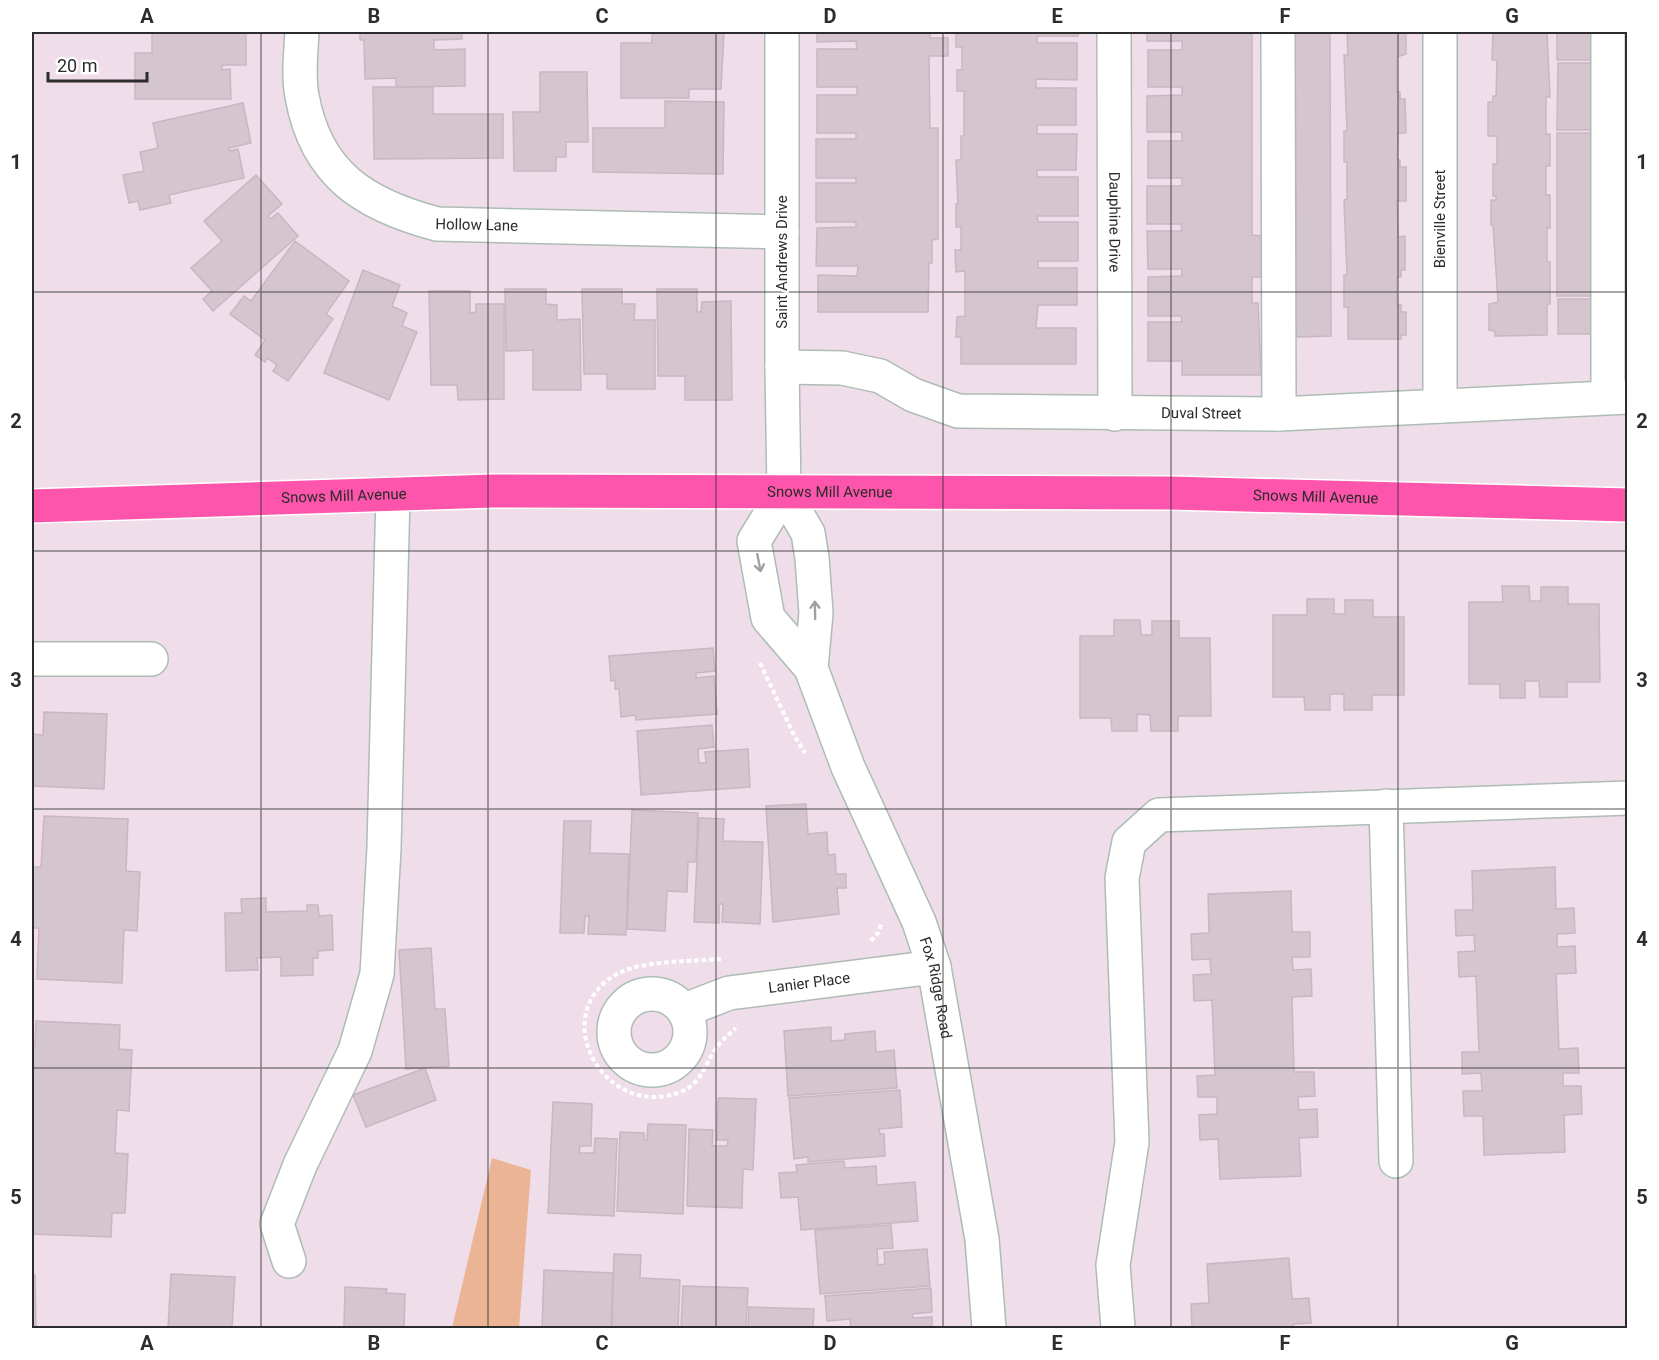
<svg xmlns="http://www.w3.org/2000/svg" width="1659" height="1360" font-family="Roboto,sans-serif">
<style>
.green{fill:#eab495}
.building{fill:#d4c5cf;stroke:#cab6c3;stroke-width:1.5}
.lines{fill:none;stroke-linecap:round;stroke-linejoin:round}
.minor-casing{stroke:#adbdb5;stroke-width:36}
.major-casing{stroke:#fff;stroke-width:36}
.path{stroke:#fff;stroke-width:4;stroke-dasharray:4.5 3;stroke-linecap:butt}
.minor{stroke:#fff;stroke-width:33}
.major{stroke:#fd54ac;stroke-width:33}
.oneway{stroke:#a0a0a0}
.grid{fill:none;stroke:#2c2c2c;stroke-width:1.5;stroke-opacity:0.55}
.labels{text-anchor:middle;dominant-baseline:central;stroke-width:4.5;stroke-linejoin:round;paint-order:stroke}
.street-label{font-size:15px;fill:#2c2c2c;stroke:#fff}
.neatline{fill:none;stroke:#2c2c2c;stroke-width:2}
.grid-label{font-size:20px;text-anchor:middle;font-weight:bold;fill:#2c2c2c}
</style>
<rect width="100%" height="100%" fill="#efddea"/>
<!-- green -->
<path class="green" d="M492,1158L531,1170L519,1328H452Z"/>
<!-- building -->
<g class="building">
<path d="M152,32H246V65H222V70L230,69L231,99H135V53H152Z"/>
<path d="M360,32H462V39L434,40V50L465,49V86L396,87V78L365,79L364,40H360Z"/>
<path d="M652,32H724L721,89H689V98H621V43H652Z"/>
<path d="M817,32H930V38H948V56H929L930,128H938V239L932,240V263H929L928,312H818V275L857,276L858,266H816L817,228L856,227V222H816V183H856V178H816V139H856V133H817V95H857V87H817V49H857L856,41L817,42Z"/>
<path d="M956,32H1078V36H1037V43H1077V80L1036,79V88H1076V125H1037V134H1077L1076,170H1037V177H1078V216H1037L1038,222H1078V261H1038V268H1077V305H1038L1036,328H1076V364H961V337H956L957,317L965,316V271L956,272L955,250H961V227H956V204H958L956,160H961V136H964V91H957V70H962V47H956Z"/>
<path d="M1147,32H1252V235L1262,236V277H1252V303H1258L1261,375H1182V361H1148V322H1182L1181,316H1148V277L1182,276V269H1148L1147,231H1182L1181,224H1147V186H1182V178H1148V141H1182V132H1147V96L1182,95V87H1148V50H1182V41H1147Z"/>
<path d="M1295,32H1330L1331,336L1296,337Z"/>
<path d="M1347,32H1406V54L1397,57V92H1400V99H1405L1406,133H1398L1397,160H1400V167H1406V201H1397L1398,237L1405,236V270H1401V277H1397V305H1401V312H1406V335H1401V339H1348V307H1344V275H1347L1344,200L1347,199V162H1344V131H1347L1344,55H1348Z"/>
<path d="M1493,32H1547L1550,97H1546V134H1550V166H1546V195H1550V228H1547V262H1550V304H1547V335L1495,336V331L1489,330V304L1498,302L1493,225H1491V200H1496V196H1493V164H1497V136H1488V102H1493V96H1496L1497,60H1492Z"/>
<rect x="1557" y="32" width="35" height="28"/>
<path d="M1558,63H1593L1592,130H1557Z"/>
<path d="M540,72H587L588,142H566V157H556V171H514L513,112H540Z"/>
<path d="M373,87H433V114H503V158L374,159Z"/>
<path d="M665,101L724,102L723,174L593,172V128H665Z"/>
<path d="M243,103L251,143L229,148L230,151L238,149L244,178L169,195L171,203L140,210L138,201L129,203L123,175L144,171L140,152L158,148L153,123Z"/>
<rect x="1557" y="133" width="36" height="163"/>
<path d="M256,175L282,204L268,216L270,219L278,213L298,236L213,311L203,299L212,291L191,268L222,241L204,221Z"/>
<path d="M295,241L349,281L326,314L333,319L288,381L273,371L277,365L267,358L265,362L255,355L265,340L230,314L244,296L251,301Z"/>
<path d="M363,270L400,285L392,306L407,313L402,326L417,332L389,400L324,373Z"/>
<path d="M505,289H546V304L557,305V320L580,319L581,390H533V350L506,351Z"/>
<path d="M582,289H622V304H635L634,320H655V389H607V374H584Z"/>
<path d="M657,289H697V312H701L702,302L731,301L732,400H685V376H658Z"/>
<path d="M429,291H470V313L476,312V304H504V399L458,400L457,385H431Z"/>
<rect x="1558" y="299" width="35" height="35"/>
<path d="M1502,586H1529L1530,601H1541V587H1568V604H1599L1600,682H1567V697H1540L1539,681H1525V698H1500V684H1469V602H1503Z"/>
<path d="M1307,599H1334V614H1345V600H1373V617H1404V695H1372V710H1344V694H1330V710H1305L1304,697H1273V615H1307Z"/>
<path d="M1114,620H1140L1141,635H1152V621H1179V638H1210L1211,716H1178V731H1151L1150,715L1137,714V731H1112L1111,718H1080V636H1114Z"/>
<path d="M713,648L715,671L696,673V678L714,676L717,714L636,720L635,715L621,717L619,689H615V680L611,681L609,656Z"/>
<path d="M44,712L107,714L104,789L32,786V734L43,735Z"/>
<path d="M712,725L714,747L698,749L699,763H706L705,752L748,749L750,787L641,795L637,731Z"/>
<path d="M806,804L808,834L827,832L828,855L835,854L836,874H846V888H837L839,914L773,922L766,806Z"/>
<path d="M632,810L698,813L696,862H688L687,892L667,891L665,931L627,929Z"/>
<path d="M44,816L128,819L126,871L140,872L137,931L124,930L122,983L37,979L39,928H32V867H41Z"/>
<path d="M699,818L724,819L723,841L763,842L760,924L722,922L723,904H719V923L694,922Z"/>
<path d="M564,821H591L590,853L629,854L626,935L588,934L589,916H585L584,933H560Z"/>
<path d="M1555,867L1556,909L1574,908L1575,933L1557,934V947L1575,946L1576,973L1556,974L1559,1049L1578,1048L1579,1073H1563V1086H1581L1582,1114L1564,1115L1565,1152L1484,1155L1483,1116H1464L1463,1091H1482L1481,1073L1462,1074V1052H1479L1476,976L1459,977L1458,952L1475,951L1474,935L1456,936L1455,910H1473L1472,871Z"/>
<path d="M1291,891L1292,932H1310V957H1292L1293,970L1311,969L1312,996L1292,997L1294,1072H1314L1315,1096L1298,1097L1299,1110L1317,1109L1318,1137L1299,1138L1301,1176L1220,1179L1218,1139L1200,1140L1199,1115L1217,1114V1097H1198L1197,1076L1215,1075L1212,1000L1194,1001L1193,975L1211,974L1210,959L1192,960L1191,934L1209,933L1208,894Z"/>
<path d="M266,898V912L307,911V905H318L319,916L332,915L333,950L318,951V958H313V975L281,976V957L257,958L258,970L226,971L225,913H242L241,899Z"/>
<path d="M431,948L435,1009H445L449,1066L406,1069L399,950Z"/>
<path d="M36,1021L120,1025L119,1049L132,1050L129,1111L117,1110L115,1153L128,1154L125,1213H112L111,1237L32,1234V1046H35Z"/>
<path d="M831,1027V1041L845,1040V1034L875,1031L876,1052L894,1050L897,1088L788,1096L784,1031Z"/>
<path d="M425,1068L436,1100L366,1127L353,1095Z"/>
<path d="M900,1090L902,1127L879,1129L880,1134H884L885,1156L808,1162V1157L794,1159L789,1098Z"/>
<path d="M718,1098L756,1099L753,1170L743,1169L742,1208L687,1206L689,1129L713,1130L712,1146H727L728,1140H717Z"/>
<path d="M553,1102L592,1104L591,1146H580L579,1153H594L595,1138L617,1139L614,1216L548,1213Z"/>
<path d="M648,1124L686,1125L683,1214L617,1211L620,1132L644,1133V1140H647Z"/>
<path d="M844,1161L845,1168L876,1166L877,1185L915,1182L918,1221L801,1230L798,1197L781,1198L779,1173L797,1172L796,1165Z"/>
<path d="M891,1225L893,1248L877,1249L878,1265L885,1264L884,1252L927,1249L930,1286L820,1294L815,1230Z"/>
<path d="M614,1254L641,1255L640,1278L680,1280L678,1328H612Z"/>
<path d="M1289,1258L1292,1299L1309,1298L1311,1323L1293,1324L1294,1328H1192L1191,1304L1209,1303L1207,1264Z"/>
<path d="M544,1270L613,1273L611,1328H542Z"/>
<path d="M171,1274L235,1277L232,1328H168Z"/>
<path d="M32,1275H35L36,1328H32Z"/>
<path d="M683,1286L748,1288L746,1328H681Z"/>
<path d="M345,1287L387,1289L386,1293L405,1294L404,1328H344Z"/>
<path d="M931,1288L932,1312L912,1314L913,1318L932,1317V1328H851L850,1319L827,1321L825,1296Z"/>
<path d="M749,1307L814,1309L813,1328H748Z"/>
<path d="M1573,1327V1328H1506Z"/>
</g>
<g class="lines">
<defs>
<g id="minor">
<path id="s1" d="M302,32C301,52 298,76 302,96C316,175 365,205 437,224L782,232"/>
<path d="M782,32V367L784,492L808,533L812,558L816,613L811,668"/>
<path id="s2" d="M1114,32L1115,414"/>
<path d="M1278,32L1279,414"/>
<path d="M1608,32V397"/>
<path id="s3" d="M782,367L842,368L880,376L913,395L958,411L1279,414L1628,397"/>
<path d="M1440,406V32"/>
<path id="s4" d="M784,492L754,541L768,618L811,668L848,767L919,922L934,967L982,1239L989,1328"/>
<path d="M32,659H151"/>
<path d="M1386,806L1396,1161"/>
<circle cx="652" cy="1032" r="38"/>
<path id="s5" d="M685,1010L729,993L934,967"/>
<path d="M289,1261L277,1224L300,1165L355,1051L377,974L384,848L393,494"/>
<path d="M1118,1328L1113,1265L1132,1142L1122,878L1129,842L1159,815L1628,798"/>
</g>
<g id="major">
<path id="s6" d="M32,506L493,491L1171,493L1628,505"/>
</g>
</defs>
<!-- minor casing -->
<use href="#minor" class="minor-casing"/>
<!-- major casing -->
<use href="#major" class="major-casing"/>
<!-- path -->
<g class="path">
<path d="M760,663L794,735L805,753"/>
<path d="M871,941L878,933L882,922"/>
<path d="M721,959C695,961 643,961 621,972C543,1010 603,1122 680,1092C700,1085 704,1067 714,1051C720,1042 728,1035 736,1028"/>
</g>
<!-- minor -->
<use href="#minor" class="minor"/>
<!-- major -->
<use href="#major" class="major"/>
</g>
<!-- one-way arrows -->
<defs><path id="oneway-shaft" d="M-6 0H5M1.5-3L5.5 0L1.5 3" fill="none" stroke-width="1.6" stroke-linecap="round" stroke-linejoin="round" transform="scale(1.5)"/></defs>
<g class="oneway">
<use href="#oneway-shaft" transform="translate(759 563) rotate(79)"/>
<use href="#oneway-shaft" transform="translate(815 610) rotate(-91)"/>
</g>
<!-- grid -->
<path class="grid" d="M261,32V1328M488,32V1328M716,32V1328M943,32V1328M1171,32V1328M1398,32V1328M32,292H1628M32,551H1628M32,809H1628M32,1068H1628"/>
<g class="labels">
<!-- street labels -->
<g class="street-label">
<text transform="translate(1440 219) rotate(-90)">Bienville Street</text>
<text stroke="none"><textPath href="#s2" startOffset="190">Dauphine Drive</textPath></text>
<text stroke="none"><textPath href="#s1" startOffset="303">Hollow Lane</textPath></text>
<text transform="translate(782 262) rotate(-90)">Saint Andrews Drive</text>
<text stroke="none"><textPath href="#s3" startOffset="428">Duval Street</textPath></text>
<text stroke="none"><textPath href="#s6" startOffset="798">Snows Mill Avenue</textPath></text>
<text stroke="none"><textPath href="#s6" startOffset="312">Snows Mill Avenue</textPath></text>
<text stroke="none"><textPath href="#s6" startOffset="1284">Snows Mill Avenue</textPath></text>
<text stroke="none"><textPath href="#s5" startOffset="128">Lanier Place</textPath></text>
<text stroke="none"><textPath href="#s4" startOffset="546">Fox Ridge Road</textPath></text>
</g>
</g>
<!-- border -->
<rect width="1659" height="1360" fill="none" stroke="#ffffff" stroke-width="66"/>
<!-- scale -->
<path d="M48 72v9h99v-9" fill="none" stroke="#2c2c2c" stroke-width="3"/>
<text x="57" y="72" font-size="18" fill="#2c2c2c" stroke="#ffffff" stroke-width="4.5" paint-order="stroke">20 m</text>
<rect x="33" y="33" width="1593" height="1294" class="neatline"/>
<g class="grid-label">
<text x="147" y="23">A</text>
<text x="374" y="23">B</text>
<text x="602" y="23">C</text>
<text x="830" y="23">D</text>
<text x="1057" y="23">E</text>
<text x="1285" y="23">F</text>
<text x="1512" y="23">G</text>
<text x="16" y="169">1</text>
<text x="1642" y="169">1</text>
<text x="16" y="428">2</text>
<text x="1642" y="428">2</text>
<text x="16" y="687">3</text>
<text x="1642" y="687">3</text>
<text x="16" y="946">4</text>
<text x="1642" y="946">4</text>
<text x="16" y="1204">5</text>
<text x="1642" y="1204">5</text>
<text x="147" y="1350">A</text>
<text x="374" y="1350">B</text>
<text x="602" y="1350">C</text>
<text x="830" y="1350">D</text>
<text x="1057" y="1350">E</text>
<text x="1285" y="1350">F</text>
<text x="1512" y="1350">G</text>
</g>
</svg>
